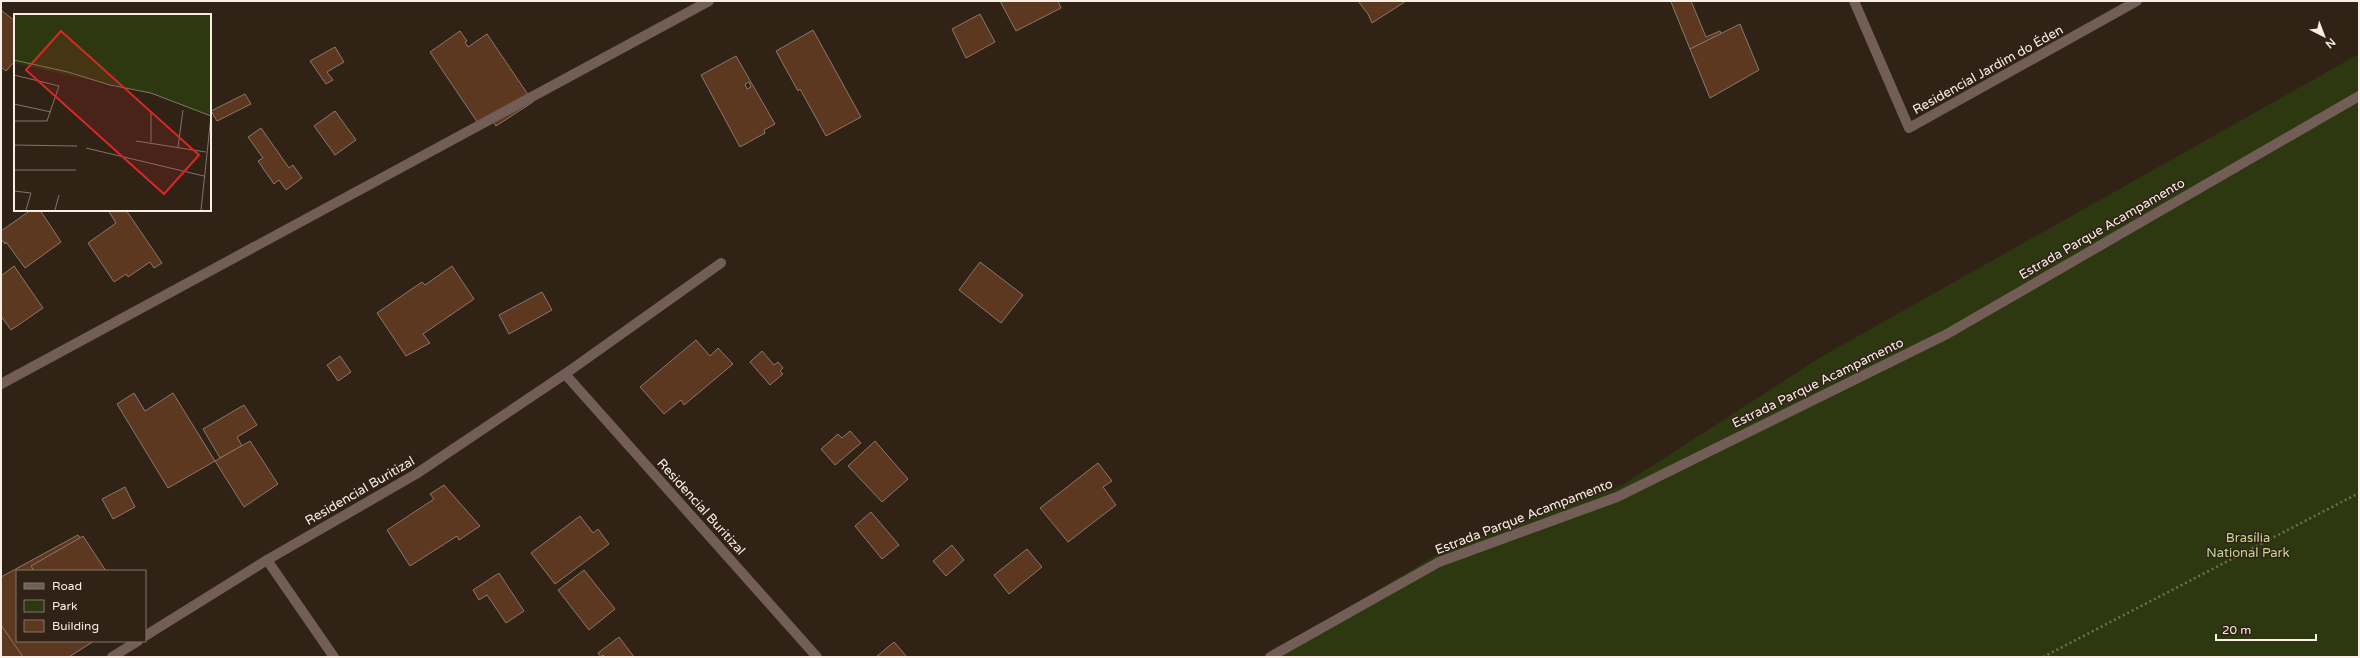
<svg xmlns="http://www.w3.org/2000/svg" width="2360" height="658" font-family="'Varela Round',sans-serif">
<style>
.green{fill:#2d3810}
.building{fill:#5d3820;stroke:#8c776b;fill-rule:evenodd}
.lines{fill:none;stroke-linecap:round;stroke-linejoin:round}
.path{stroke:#77695f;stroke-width:2.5;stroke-dasharray:2 3;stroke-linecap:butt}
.minor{stroke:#725e56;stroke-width:10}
.tertiary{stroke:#725e56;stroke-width:10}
.labels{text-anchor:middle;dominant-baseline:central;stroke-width:3;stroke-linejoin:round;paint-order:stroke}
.street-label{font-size:13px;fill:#f9eee6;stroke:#312216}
.park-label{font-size:13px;fill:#c2d893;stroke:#312216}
.inset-road{fill:none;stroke:#817469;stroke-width:1}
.view{fill:#d62828;fill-opacity:0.15;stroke:#d62828;stroke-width:2}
.inset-edge{fill:none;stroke:#f9eee6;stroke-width:2}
</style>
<rect width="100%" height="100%" fill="#312216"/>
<!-- green -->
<path class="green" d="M2359,54V657H1267L1444,550L1621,486L1821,357Z"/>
<!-- building -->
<g class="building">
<path d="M1000,1H1058L1061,8L1016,31Z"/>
<path d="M1358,1H1406L1372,23L1368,14Z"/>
<path d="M1674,1H1691L1706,37L1720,31L1721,34L1690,49L1671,2Z"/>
<path d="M1,10L15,21V61L6,71L1,67Z"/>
<path d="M980,14L995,42L966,58L952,29Z"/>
<path d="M1740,24L1759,70L1710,98L1690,49Z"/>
<path d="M813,30L861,117L826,136L800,89L798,91L776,51Z"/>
<path d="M460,31L467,41L465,42L468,47L487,34L533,102L496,126L489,116L478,123L430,52Z"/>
<path d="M335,47L344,62L327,72L333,80L326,84L310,61Z"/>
<path d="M736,56L775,124L764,130L765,133L740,147L701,75ZM749,82L751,87L747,89L745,84Z"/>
<path d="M245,94L251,104L217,121L211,111Z"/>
<path d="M335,111L356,140L335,155L314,126Z"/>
<path d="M261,128L289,168L293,165L302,178L286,190L279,180L274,184L258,161L263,158L248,137Z"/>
<path d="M31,210H40L61,242L25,268L6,242L5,244L1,239V231Z"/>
<path d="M108,210H126L162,263L154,268L150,262L128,277L126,274L114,282L88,243L116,223Z"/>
<path d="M980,262L1023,295L1001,323L959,290Z"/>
<path d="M14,266L43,308L11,330L1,316V276Z"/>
<path d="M452,266L474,299L423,334L430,343L406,356L377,313L422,282L425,285Z"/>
<path d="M542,292L552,310L509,334L499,315Z"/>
<path d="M696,340L710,356L718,348L733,364L684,405L681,400L664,414L640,387Z"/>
<path d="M762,351L774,365L778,362L783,368L780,371L783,374L770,385L750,362Z"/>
<path d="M340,356L351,372L338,381L327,365Z"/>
<path d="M134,393L145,411L173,393L215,461L168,488L117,404Z"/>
<path d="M244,405L257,425L237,437L242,446L220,458L203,429Z"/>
<path d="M850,431L861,443L835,465L821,449L838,434L842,438Z"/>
<path d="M250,441L278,484L244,507L215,461Z"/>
<path d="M875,441L908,479L882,502L848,466Z"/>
<path d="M1098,463L1112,481L1103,487L1116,505L1068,542L1040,508Z"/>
<path d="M444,485L480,526L459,540L457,536L410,566L387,530L434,499L430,494Z"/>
<path d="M125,487L135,507L113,519L102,499Z"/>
<path d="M871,512L899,545L882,559L855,526Z"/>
<path d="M580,516L593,533L598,529L609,544L555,584L531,553Z"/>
<path d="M78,535L106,571H17V641H94L69,657H1V577Z"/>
<path d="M83,536L106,571H34L31,566Z"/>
<path d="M952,545L964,560L946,576L933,561Z"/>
<path d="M1027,549L1042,567L1009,594L994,575Z"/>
<path d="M584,570L615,609L589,630L558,590Z"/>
<path d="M499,573L524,611L506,623L487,595L479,600L473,590Z"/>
<path d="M1,625L23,657H1Z"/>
<path d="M619,637L634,657H605L603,655L601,657L598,653Z"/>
<path d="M894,642L907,657H876Z"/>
</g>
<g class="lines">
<!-- path -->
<path class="path" d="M2043,657L2359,493"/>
<!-- minor -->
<g class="minor">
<path d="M1854,1L1909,128L2137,1"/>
<path d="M565,374L817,657"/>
<path d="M1,384L709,1"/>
<path d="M267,560L334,657"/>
<path d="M145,636L267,560L416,474L565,374L721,263"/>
<path d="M112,657L138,641"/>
</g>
<!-- tertiary -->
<path class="tertiary" d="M1270,657L1439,562L1617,497L1947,334L2359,96"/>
</g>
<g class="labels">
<!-- street labels -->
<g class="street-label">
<text transform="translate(1988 70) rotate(-29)">Residencial Jardim do Éden</text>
<text transform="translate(2102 229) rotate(-30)">Estrada Parque Acampamento</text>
<text transform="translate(1818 383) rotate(-26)">Estrada Parque Acampamento</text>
<text transform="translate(360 491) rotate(-30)">Residencial Buritizal</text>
<text transform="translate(701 507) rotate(48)">Residencial Buritizal</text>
<text transform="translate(1524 517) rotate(-21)">Estrada Parque Acampamento</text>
</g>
<!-- park labels -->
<g class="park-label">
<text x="2248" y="538">Brasília<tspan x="2248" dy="15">National Park</tspan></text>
</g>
</g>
<!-- overview -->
<g transform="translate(14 14)">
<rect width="197" height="197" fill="#312216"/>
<path d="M0,1H197V102L138,80L0,49Z" fill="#2d3810"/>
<path class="inset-road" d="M0,46L54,58L96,71L137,79L197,102M0,61L45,72L33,107H0M0,90L37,98M122,127L192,138M137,128V97M0,131L63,132M164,133L169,96M72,134L190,162M0,156H62M0,177L17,179L12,196M41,196L45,181M187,196L197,102"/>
<path class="view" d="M47,17L185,141L150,180L12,56Z"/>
<rect width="197" height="197" class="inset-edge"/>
</g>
<!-- border -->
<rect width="2360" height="658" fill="none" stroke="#f9eee6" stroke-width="4"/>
<!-- legend -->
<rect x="16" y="570" width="130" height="72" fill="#312216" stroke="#817469"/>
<rect x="24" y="583" width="20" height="6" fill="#725e56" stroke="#817469"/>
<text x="52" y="590" font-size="12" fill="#f9eee6">Road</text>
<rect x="24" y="600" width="20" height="12" fill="#2d3810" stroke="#817469"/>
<text x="52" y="610" font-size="12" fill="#f9eee6">Park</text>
<rect x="24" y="620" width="20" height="12" fill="#5d3820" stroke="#817469"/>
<text x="52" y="630" font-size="12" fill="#f9eee6">Building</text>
<!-- north arrow -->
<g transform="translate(2324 36) rotate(138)" stroke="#312216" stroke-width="3" paint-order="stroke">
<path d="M0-3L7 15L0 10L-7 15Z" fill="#f9eee6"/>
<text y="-6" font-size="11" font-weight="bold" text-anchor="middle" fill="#f9eee6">N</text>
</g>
<!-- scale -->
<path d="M2216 634v6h100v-6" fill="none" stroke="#f9eee6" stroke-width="2"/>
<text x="2222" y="634" font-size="12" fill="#f9eee6" stroke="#312216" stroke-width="3" paint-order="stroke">20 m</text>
</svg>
